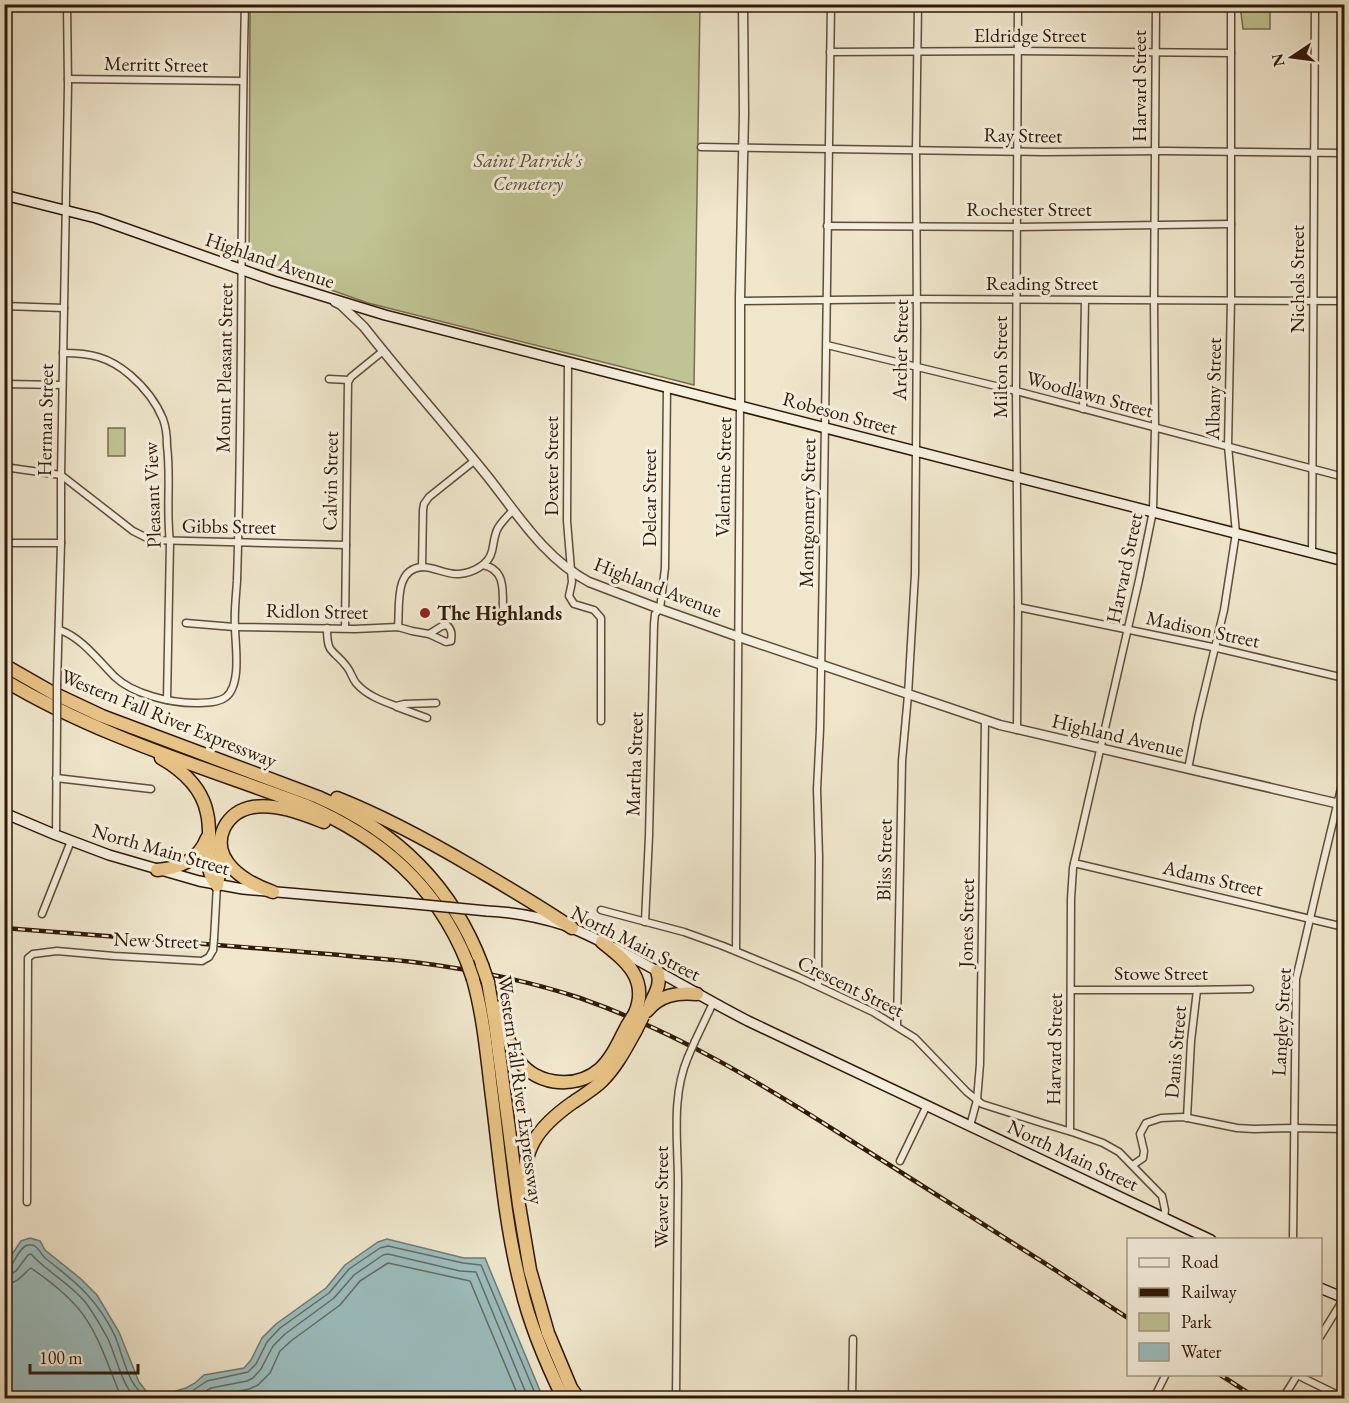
<svg xmlns="http://www.w3.org/2000/svg" width="1349" height="1403" font-family="'EB Garamond',serif">
<style>
.green{fill:#c0c393;stroke:#786e4d;stroke-width:1.5}
.water{fill:#9cbebf;stroke:#707c75;stroke-width:1.5}
.lines{fill:none;stroke-linecap:round;stroke-linejoin:round}
.shore{stroke:#666c63;stroke-width:1.5}
.minor-casing{stroke:#5f4c38;stroke-width:9}
.tertiary-casing{stroke:#5f4c38;stroke-width:11}
.secondary-casing{stroke:#2f1907;stroke-width:12}
.motorway-casing{stroke:#2f1907;stroke-width:15}
.minor{stroke:#f5efde;stroke-width:6}
.tertiary{stroke:#f5efde;stroke-width:8}
.secondary{stroke:#f5efde;stroke-width:9}
.motorway{stroke:#e8c386;stroke-width:12}
.rail-casing{stroke:#2f1907;stroke-width:4.5}
.rail{stroke:#f5efde;stroke-width:2;stroke-dasharray:7;stroke-linecap:butt}
.minor-bridge-casing{stroke:#5f4c38;stroke-width:9;stroke-linecap:butt}
.secondary-bridge-casing{stroke:#2f1907;stroke-width:12;stroke-linecap:butt}
.motorway-bridge-casing{stroke:#2f1907;stroke-width:15;stroke-linecap:butt}
.minor-bridge{stroke:#f5efde;stroke-width:6}
.secondary-bridge{stroke:#f5efde;stroke-width:9}
.motorway-bridge{stroke:#e8c386;stroke-width:12}
.poi-dot{fill:#8f2418;stroke:#f5efde;stroke-width:2}
.labels{text-anchor:middle;dominant-baseline:central;stroke-width:6;stroke-linejoin:round;paint-order:stroke}
.street-label{font-size:20px;fill:#2f1907;stroke:#f5efde}
.park-label{font-size:20px;font-style:italic;fill:#5a4c31;stroke:#f5efde}
.poi-label{font-size:20px;font-weight:bold;fill:#2f1907;stroke:#f5efde;text-anchor:start}
</style>
<rect width="100%" height="100%" fill="#efe6cc"/>
<filter id="stains"><feTurbulence type="fractalNoise" baseFrequency=".00333" numOctaves="4"/><feColorMatrix values="0 0 0 0 .2 0 0 0 0 .09 0 0 0 0 .02 0 0 0 .5 -.17"/></filter>
<radialGradient id="worn" r=".72"><stop offset=".6" stop-color="#630" stop-opacity="0"/><stop offset="1" stop-color="#630" stop-opacity=".3"/></radialGradient>
<!-- green -->
<g class="green">
<path d="M250,5H700L694,385L368,303L249,261Z"/>
<path d="M1240,5H1270V29H1243Z"/>
<rect x="108" y="428" width="17" height="28"/>
</g>
<!-- water -->
<path class="water" d="M30,1238L40,1241L45,1250L81,1279L97,1295L119,1332L139,1382L146,1391L156,1394H166L186,1388L195,1383L204,1375L244,1368L251,1360L262,1338L276,1324L326,1288L345,1265L378,1242L387,1239L464,1258H485L543,1398H5V1265L21,1241Z"/>
<g class="lines">
<!-- shore -->
<g class="shore">
<path d="M4,1267L11,1266C15,1260 21,1246 28,1245C37,1243 40,1253 45,1258C76,1282 98,1300 115,1336C123,1355 129,1392 150,1398"/>
<path d="M4,1275L11,1274L16,1271L28,1255L31,1254C47,1272 71,1284 86,1303C94,1314 102,1328 108,1339C117,1359 121,1382 135,1398"/>
<path d="M4,1284C20,1283 21,1275 31,1268C47,1279 65,1293 78,1308C98,1332 107,1363 119,1392L123,1398"/>
<path d="M173,1398L189,1393L207,1381L248,1372L256,1364L267,1342L280,1328L329,1293L349,1269L380,1248L388,1246L463,1263L481,1265L537,1398"/>
<path d="M195,1398L211,1388L247,1381L253,1378L261,1369L273,1346L285,1334L334,1298L354,1275L383,1255L388,1254L460,1271L476,1272L528,1398"/>
<path d="M211,1398L215,1396L249,1389L258,1385L270,1373L280,1351L291,1341L340,1305L360,1281L388,1263L470,1281L519,1398"/>
</g>
<defs>
<g id="minor">
<path d="M830,52L1018,51L1231,53"/>
<path d="M68,79L243,81"/>
<path d="M701,147L1043,152L1166,151L1344,153"/>
<path d="M827,226L1018,227L1231,224"/>
<path d="M740,301L917,299L1344,301"/>
<path d="M4,306L64,308"/>
<path d="M827,345L1016,391L1344,477"/>
<path d="M63,353C91,353 109,357 130,375C144,387 156,402 163,419C166,427 167,437 167,446C171,478 166,510 170,542L167,700"/>
<path d="M568,362L567,521L572,582L569,596L574,604L594,610L601,618V721"/>
<path d="M329,379L349,380"/>
<path d="M4,384L62,385"/>
<path d="M1083,409L1085,300"/>
<path d="M4,467L61,475L133,531L151,540L346,545"/>
<path d="M4,543H61"/>
<path d="M1312,553L1315,4"/>
<path d="M483,565C508,570 502,595 503,616"/>
<path d="M422,567C435,567 446,575 459,574C472,573 489,565 492,551C494,543 494,535 498,528C502,521 508,516 513,510"/>
<path d="M1018,607L1217,648L1344,678"/>
<path d="M186,623L234,627L355,629L398,627L412,631L429,634"/>
<path d="M447,625C452,630 452,634 451,641L446,642L429,634L442,626Z"/>
<path d="M398,627C400,606 394,569 422,567L423,510L424,504L429,497L474,461"/>
<path d="M327,628C327,656 333,648 347,667C351,672 352,678 356,683C366,695 382,701 396,706L404,704L436,703"/>
<path d="M345,628L348,382L351,377L383,351"/>
<path d="M60,630C82,638 98,660 115,677C133,694 170,703 195,703C204,703 218,703 226,697C242,684 235,644 235,627C234,612 236,596 237,581C243,389 240,197 245,4"/>
<path d="M57,684L61,543V475L68,85L67,4"/>
<path d="M397,707L427,718"/>
<path d="M1017,730L1018,607L1016,391L1018,4"/>
<path d="M1188,769L1198,718L1224,610L1236,533L1228,446L1231,300V4"/>
<path d="M56,778L151,789"/>
<path d="M56,835L57,721"/>
<path d="M1074,863L1344,927"/>
<path d="M601,910L684,932L723,946L798,977L873,1012L915,1038L967,1092L982,1104L1045,1124L1075,1133L1103,1143L1119,1152L1162,1196L1165,1210L1164,1218"/>
<path d="M42,914L71,841"/>
<path d="M645,922L649,836L654,624L655,614L660,609L665,568L667,387"/>
<path d="M214,939L217,885"/>
<path d="M736,951L740,406"/>
<path d="M818,986L819,857L817,789L820,729L823,561L831,4"/>
<path d="M1071,990H1190L1250,989"/>
<path d="M897,1026L902,761L908,695L915,574L917,325L916,149L918,4"/>
<path d="M695,1041L713,1003"/>
<path d="M1187,1118L1191,1041L1197,990"/>
<path d="M970,1126L977,1100L980,1064L985,720"/>
<path d="M1070,1131L1071,899L1073,868L1139,580L1153,511L1155,428L1154,300L1156,4"/>
<path d="M900,1161L927,1105"/>
<path d="M1133,1165L1143,1158L1144,1151L1140,1134L1146,1123L1161,1118L1183,1117L1237,1128L1254,1129L1294,1128L1344,1129"/>
<path d="M27,1202L28,958L33,954L57,951L114,956L202,961L209,957L213,950"/>
<path d="M1293,1240L1296,979L1319,880L1344,776"/>
<path d="M1320,1337L1344,1298"/>
<path d="M1295,1374L1344,1398"/>
<path d="M676,1398C677,1327 678,1255 678,1183C678,1141 671,1097 688,1057"/>
<path d="M852,1398L853,1339"/>
<path d="M852,1398H866"/>
<path d="M1154,1398L1166,1374"/>
<path d="M1283,1398L1298,1374"/>
</g>
<g id="tertiary">
<path d="M335,302L341,305L364,327C404,378 447,426 488,477C518,515 545,559 589,582L660,609L739,637L1000,725L1344,805"/>
<path d="M740,406V298L744,114L743,4"/>
</g>
<g id="secondary">
<path d="M4,195L96,218L274,281L385,315L1344,561"/>
<path d="M4,813L56,835L109,855L199,881L243,889L405,903"/>
<path d="M487,911C513,912 539,917 564,925C581,931 598,940 614,948C660,971 703,998 748,1021L1211,1240"/>
<path d="M1320,1288L1344,1298"/>
</g>
<g id="motorway">
<path d="M4,665L53,693L102,716L318,797C396,831 452,885 482,965"/>
<path d="M4,680C97,736 203,767 305,805C380,837 436,885 467,962"/>
<path d="M161,758C182,770 202,788 207,813C210,825 209,838 209,850C209,865 207,873 217,885"/>
<path d="M337,798C385,817 429,841 473,867C507,887 540,906 572,928"/>
<path d="M157,870C179,868 198,861 207,838"/>
<path d="M217,885L219,874L221,851"/>
<path d="M273,892C247,883 209,861 224,828C230,816 241,809 253,807C276,803 303,814 324,822"/>
<path d="M602,942C626,961 649,979 635,1013"/>
<path d="M473,979C484,1018 487,1058 492,1097C500,1160 505,1225 521,1287C530,1326 546,1363 563,1398"/>
<path d="M488,982L495,1023L519,1205L530,1270L548,1333L571,1388L578,1398"/>
<path d="M650,1005C655,993 662,984 657,971"/>
<path d="M500,1007C504,1023 507,1041 515,1055C532,1085 574,1091 600,1069C612,1058 619,1041 627,1026"/>
<path d="M647,1011C660,995 677,992 697,994"/>
<path d="M523,1192C523,1148 537,1128 572,1103C582,1096 594,1089 602,1081C617,1066 626,1048 636,1030"/>
</g>
</defs>
<!-- minor casing -->
<use href="#minor" class="minor-casing"/>
<!-- tertiary casing -->
<use href="#tertiary" class="tertiary-casing"/>
<!-- secondary casing -->
<use href="#secondary" class="secondary-casing"/>
<!-- motorway casing -->
<use href="#motorway" class="motorway-casing"/>
<!-- minor -->
<use href="#minor" class="minor"/>
<!-- tertiary -->
<use href="#tertiary" class="tertiary"/>
<!-- secondary -->
<use href="#secondary" class="secondary"/>
<!-- motorway -->
<use href="#motorway" class="motorway"/>
<defs>
<g id="rail">
<path d="M4,928C116,937 228,945 340,955C364,958 389,959 413,962C469,969 526,980 580,998C677,1032 764,1085 850,1140C915,1181 981,1223 1046,1264C1074,1282 1101,1301 1128,1318"/>
<path d="M1219,1374L1256,1398"/>
</g>
</defs>
<!-- rail casing -->
<use href="#rail" class="rail-casing"/>
<!-- rail -->
<use href="#rail" class="rail"/>
<defs>
<g id="minor-bridge">
<path d="M57,721V684"/>
<path d="M213,950L214,939"/>
<path d="M688,1057L695,1041"/>
</g>
<path id="secondary-bridge" d="M405,903L487,911"/>
<g id="motorway-bridge">
<path d="M467,962L473,979"/>
<path d="M482,965L488,982"/>
<path d="M627,1026L635,1013"/>
<path d="M636,1030L643,1016"/>
</g>
</defs>
<!-- minor-bridge casing -->
<use href="#minor-bridge" class="minor-bridge-casing"/>
<!-- secondary-bridge casing -->
<use href="#secondary-bridge" class="secondary-bridge-casing"/>
<!-- motorway-bridge casing -->
<use href="#motorway-bridge" class="motorway-bridge-casing"/>
<!-- minor-bridge -->
<use href="#minor-bridge" class="minor-bridge"/>
<!-- secondary-bridge -->
<use href="#secondary-bridge" class="secondary-bridge"/>
<!-- motorway-bridge -->
<use href="#motorway-bridge" class="motorway-bridge"/>
</g>
<!-- markers -->
<circle class="poi-dot" cx="425" cy="613" r="6"/>
<g class="labels">
<!-- street labels -->
<g class="street-label">
<text x="1030" y="35">Eldridge Street</text>
<text transform="translate(156 64) rotate(1)">Merritt Street</text>
<text transform="translate(1139 86) rotate(-90)">Harvard Street</text>
<text transform="translate(1023 135) rotate(1)">Ray Street</text>
<text x="1029" y="209">Rochester Street</text>
<text transform="translate(270 260) rotate(19)">Highland Avenue</text>
<text transform="translate(1297 279) rotate(-90)">Nichols Street</text>
<text x="1042" y="283">Reading Street</text>
<text transform="translate(900 350) rotate(-89)">Archer Street</text>
<text transform="translate(1000 367) rotate(-90)">Milton Street</text>
<text transform="translate(224 368) rotate(-89)">Mount Pleasant Street</text>
<text transform="translate(1213 389) rotate(-89)">Albany Street</text>
<text transform="translate(1090 394) rotate(15)">Woodlawn Street</text>
<text transform="translate(840 413) rotate(15)">Robeson Street</text>
<text transform="translate(45 420) rotate(-89)">Herman Street</text>
<text transform="translate(551 466) rotate(-90)">Dexter Street</text>
<text transform="translate(723 477) rotate(-89)">Valentine Street</text>
<text transform="translate(330 481) rotate(-89)">Calvin Street</text>
<text transform="translate(152 495) rotate(-92)">Pleasant View</text>
<text transform="translate(649 498) rotate(-90)">Delcar Street</text>
<text transform="translate(807 513) rotate(-89)">Montgomery Street</text>
<text transform="translate(229 526) rotate(1)">Gibbs Street</text>
<text transform="translate(1124 568) rotate(-78)">Harvard Street</text>
<text transform="translate(658 587) rotate(21)">Highland Avenue</text>
<text transform="translate(317 611) rotate(1)">Ridlon Street</text>
<text transform="translate(1203 629) rotate(12)">Madison Street</text>
<text transform="translate(169 718) rotate(22)">Western Fall River Expressway</text>
<text transform="translate(1118 735) rotate(13)">Highland Avenue</text>
<text transform="translate(634 764) rotate(-88)">Martha Street</text>
<text transform="translate(161 849) rotate(16)">North Main Street</text>
<text transform="translate(884 860) rotate(-89)">Bliss Street</text>
<text transform="translate(1213 878) rotate(13)">Adams Street</text>
<text transform="translate(966 923) rotate(-89)">Jones Street</text>
<text transform="translate(156 940) rotate(2)">New Street</text>
<text transform="translate(636 943) rotate(27)">North Main Street</text>
<text x="1161" y="973">Stowe Street</text>
<text transform="translate(851 986) rotate(26)">Crescent Street</text>
<text transform="translate(1281 1022) rotate(-87)">Langley Street</text>
<text transform="translate(1054 1049) rotate(-89)">Harvard Street</text>
<text transform="translate(1175 1052) rotate(-85)">Danis Street</text>
<text transform="translate(521 1090) rotate(82)">Western Fall River Expressway</text>
<text transform="translate(1073 1155) rotate(25)">North Main Street</text>
<text transform="translate(661 1197) rotate(-90)">Weaver Street</text>
</g>
<!-- park labels -->
<g class="park-label">
<text x="528" y="160">Saint Patrick's<tspan x="528" dy="23">Cemetery</tspan></text>
</g>
<!-- poi labels -->
<g class="poi-label">
<text x="437" y="613">The Highlands</text>
</g>
</g>
<!-- margin -->
<rect width="1349" height="1403" fill="none" stroke="#efe6cc" stroke-width="24"/>
<rect x="6" y="6" width="1337" height="1391" fill="none" stroke="#2f1907" stroke-width="3"/>
<rect x="12" y="12" width="1325" height="1379" fill="none" stroke="#2f1907" stroke-width="1.5"/>
<!-- legend -->
<rect x="1127" y="1238" width="195" height="138" fill="#f5efde" stroke="#a69988" stroke-width="1.5"/>
<rect x="1139" y="1258" width="30" height="9" fill="#f5efde" stroke="#a69988" stroke-width="1.5"/>
<text x="1181" y="1268" font-size="18" fill="#2f1907">Road</text>
<rect x="1139" y="1288" width="30" height="9" fill="#2f1907" stroke="#a69988" stroke-width="1.5"/>
<text x="1181" y="1298" font-size="18" fill="#2f1907">Railway</text>
<rect x="1139" y="1313" width="30" height="18" fill="#c0c393" stroke="#a69988" stroke-width="1.5"/>
<text x="1181" y="1328" font-size="18" fill="#2f1907">Park</text>
<rect x="1139" y="1343" width="30" height="18" fill="#9cbebf" stroke="#a69988" stroke-width="1.5"/>
<text x="1181" y="1358" font-size="18" fill="#2f1907">Water</text>
<!-- north arrow -->
<g transform="translate(1292 57) rotate(257)" stroke="#f5efde" stroke-width="4.5" paint-order="stroke">
<path d="M0-4.5L10 22L0 15L-10 22Z" fill="#2f1907"/>
<text y="-9" font-size="16" font-weight="bold" text-anchor="middle" fill="#2f1907">N</text>
</g>
<!-- scale -->
<path d="M30 1364v9h108v-9" fill="none" stroke="#2f1907" stroke-width="3"/>
<text x="39" y="1364" font-size="18" fill="#2f1907" stroke="#f5efde" stroke-width="4.5" paint-order="stroke">100 m</text>
<rect width="100%" height="100%" filter="url(#stains)"/>
<rect width="100%" height="100%" fill="url(#worn)"/>
</svg>
